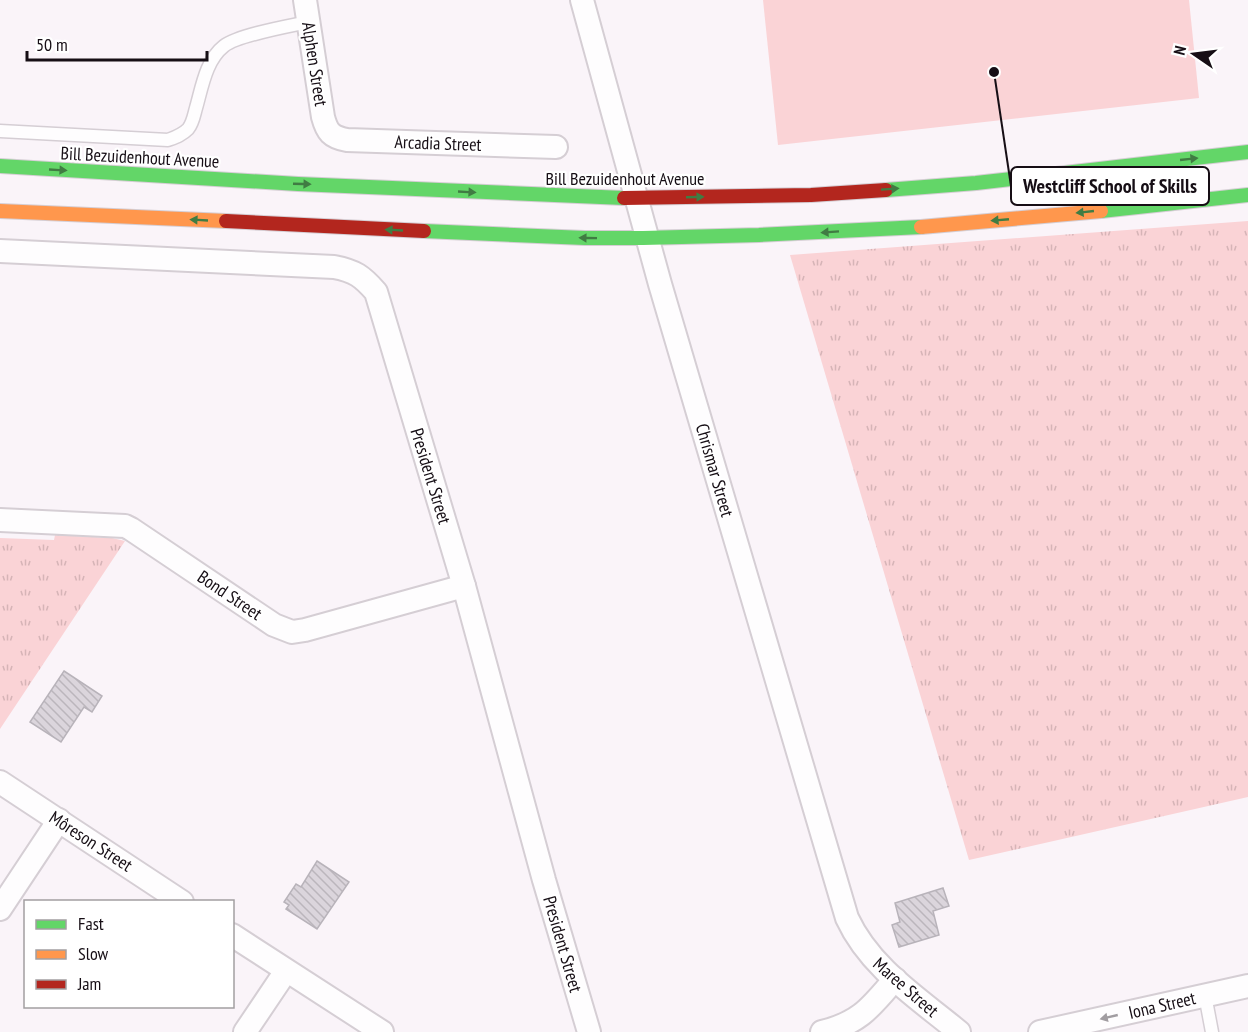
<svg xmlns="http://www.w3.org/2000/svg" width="1248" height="1032" font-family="'PT Sans Narrow',sans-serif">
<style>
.grass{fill:url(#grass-tufts)}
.garden{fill:#fad3d6}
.building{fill:url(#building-back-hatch);stroke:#b8b3ba;stroke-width:1.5}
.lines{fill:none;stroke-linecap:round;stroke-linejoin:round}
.lane-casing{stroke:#d5ced4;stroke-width:15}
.street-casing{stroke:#d5ced4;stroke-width:26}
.fast-casing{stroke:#d5ced4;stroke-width:16}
.slow-casing{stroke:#d5ced4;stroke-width:16}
.jam-casing{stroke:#d5ced4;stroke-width:16}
.lane{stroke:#fefdfe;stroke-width:12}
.street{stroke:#fefdfe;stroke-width:22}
.fast{stroke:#63d668;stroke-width:14}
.slow{stroke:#ff974d;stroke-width:14}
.jam{stroke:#b3261e;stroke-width:14}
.oneway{fill:#407c43}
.oneway2{fill:#a19da1}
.labels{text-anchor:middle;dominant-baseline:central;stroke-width:4.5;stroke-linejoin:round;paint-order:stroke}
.street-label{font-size:18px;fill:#160e15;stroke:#fff}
.leader{fill:none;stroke:#160e15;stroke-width:2}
.callout-dot{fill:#160e15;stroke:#fff;stroke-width:2}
.callout{fill:#fff;stroke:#160e15;stroke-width:2}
.callout-label{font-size:20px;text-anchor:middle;font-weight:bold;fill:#160e15}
</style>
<defs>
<pattern id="grass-tufts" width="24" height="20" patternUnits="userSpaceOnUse" patternTransform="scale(1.5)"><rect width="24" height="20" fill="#fad3d6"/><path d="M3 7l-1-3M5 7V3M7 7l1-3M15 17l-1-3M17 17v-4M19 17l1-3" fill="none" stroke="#d6b4b7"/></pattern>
<pattern id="building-back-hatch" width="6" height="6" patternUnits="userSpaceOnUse" patternTransform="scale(1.5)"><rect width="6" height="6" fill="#dbd5dc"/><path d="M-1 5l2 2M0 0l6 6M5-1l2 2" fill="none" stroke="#bbb6bc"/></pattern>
</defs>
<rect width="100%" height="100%" fill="#faf4f9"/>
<!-- grass -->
<g class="grass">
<path d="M1248,221V797L969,860L790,255Z"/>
<path d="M55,535L112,538L125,541L0,729V538L54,540Z"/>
</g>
<!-- garden -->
<path class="garden" d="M763,0H1189L1199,98L778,145Z"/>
<!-- building -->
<g class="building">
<path d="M64,671L102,696L92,712L84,707L61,742L30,722Z"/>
<path d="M317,861L349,882L317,929L286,909L289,905L284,902L296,884L301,887Z"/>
<path d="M943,888L949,906L933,911L939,935L899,947L892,925L900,922L895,903Z"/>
</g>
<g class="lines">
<defs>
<g id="lane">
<path d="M0,131L168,140C176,137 182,135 188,129C193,123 194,115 196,108C202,87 206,60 224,46C238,35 289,26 308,22"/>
<path d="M1205,995L1212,1032"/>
</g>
<g id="street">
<path d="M305,0L323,117C327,132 331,137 347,140L556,147"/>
<path d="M582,0L660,284L847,918C870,968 918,998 959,1032"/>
<path d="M0,251L334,267C355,271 362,276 376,292L464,586L544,880L589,1032"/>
<path d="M0,520L125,526L131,529L274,625L292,632L305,630L464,586"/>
<path d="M0,782L182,902"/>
<path d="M0,909L59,820"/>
<path d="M232,935L382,1032"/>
<path d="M245,1032L286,971"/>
<path d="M822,1032C860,1023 871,1007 895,979"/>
<path d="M1040,1032L1248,986"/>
</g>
<g id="fast">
<path d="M0,166L298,184L624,198"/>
<path d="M886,190L976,183L1248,152"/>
<path d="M1101,211L1248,195"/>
<path d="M424,231L585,238H643L759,235L921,227"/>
</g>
<g id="slow">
<path d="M0,211L226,221"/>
<path d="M921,227L1101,211"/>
</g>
<g id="jam">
<path d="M624,198L811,195L886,190"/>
<path d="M226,221L424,231"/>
</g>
</defs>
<!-- lane casing -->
<use href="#lane" class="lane-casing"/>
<!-- street casing -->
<use href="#street" class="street-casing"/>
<!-- fast casing -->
<use href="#fast" class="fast-casing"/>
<!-- slow casing -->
<use href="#slow" class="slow-casing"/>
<!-- jam casing -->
<use href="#jam" class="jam-casing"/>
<!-- lane -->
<use href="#lane" class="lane"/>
<!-- street -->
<use href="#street" class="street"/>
<!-- fast -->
<use href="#fast" class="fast"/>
<!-- slow -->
<use href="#slow" class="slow"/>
<!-- jam -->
<use href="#jam" class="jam"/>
</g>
<!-- one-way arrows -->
<defs><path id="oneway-solid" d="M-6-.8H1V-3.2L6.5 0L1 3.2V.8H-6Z" transform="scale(1.5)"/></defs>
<g class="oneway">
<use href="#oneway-solid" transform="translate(1189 159) rotate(-6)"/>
<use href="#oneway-solid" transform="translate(58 170) rotate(3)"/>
<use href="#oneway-solid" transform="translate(302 184) rotate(2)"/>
<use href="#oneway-solid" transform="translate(890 189) rotate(-4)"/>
<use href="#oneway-solid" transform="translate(467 192) rotate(3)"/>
<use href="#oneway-solid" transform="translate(695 197) rotate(-2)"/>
<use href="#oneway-solid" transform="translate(1085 212) rotate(174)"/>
<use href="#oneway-solid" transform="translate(199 220) rotate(-177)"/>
<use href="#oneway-solid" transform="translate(1000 220) rotate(175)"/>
<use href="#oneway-solid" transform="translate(394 230) rotate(-177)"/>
<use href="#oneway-solid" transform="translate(830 232) rotate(176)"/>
<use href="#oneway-solid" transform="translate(588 238) rotate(-179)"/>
</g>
<use class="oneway2" href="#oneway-solid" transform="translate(1109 1017) rotate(167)"/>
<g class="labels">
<!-- street labels -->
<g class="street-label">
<text transform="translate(315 64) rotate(81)">Alphen Street</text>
<text transform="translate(438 143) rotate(2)">Arcadia Street</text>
<text transform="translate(140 157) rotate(3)">Bill Bezuidenhout Avenue</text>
<text x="625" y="178">Bill Bezuidenhout Avenue</text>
<text transform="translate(715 470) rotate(74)">Chrismar Street</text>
<text transform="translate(431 476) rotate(73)">President Street</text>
<text transform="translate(230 595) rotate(34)">Bond Street</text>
<text transform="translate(91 841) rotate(33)">Môreson Street</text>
<text transform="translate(563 944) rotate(74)">President Street</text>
<text transform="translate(906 987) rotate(41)">Maree Street</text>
<text transform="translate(1162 1005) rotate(-13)">Iona Street</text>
</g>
</g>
<!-- callouts -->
<path class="leader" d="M994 72L1011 186"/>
<circle class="callout-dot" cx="994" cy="72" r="6"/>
<rect class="callout" x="1011" y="167" width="198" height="38" rx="6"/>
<g class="callout-label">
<text x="1110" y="193">Westcliff School of Skills</text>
</g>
<!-- legend -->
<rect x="24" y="900" width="210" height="108" fill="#ffffff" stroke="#a29fa1" stroke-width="1.5"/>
<rect x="36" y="920" width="30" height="9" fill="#63d668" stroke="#a29fa1" stroke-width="1.5"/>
<text x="78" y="930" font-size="18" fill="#160e15">Fast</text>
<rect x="36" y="950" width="30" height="9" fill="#ff974d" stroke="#a29fa1" stroke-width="1.5"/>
<text x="78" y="960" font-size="18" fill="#160e15">Slow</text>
<rect x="36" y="980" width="30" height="9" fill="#b3261e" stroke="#a29fa1" stroke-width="1.5"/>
<text x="78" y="990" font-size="18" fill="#160e15">Jam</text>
<!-- north arrow -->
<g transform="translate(1194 54) rotate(284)" stroke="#ffffff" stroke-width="4.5" paint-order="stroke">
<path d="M0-4.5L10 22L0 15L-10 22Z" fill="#160e15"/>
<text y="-9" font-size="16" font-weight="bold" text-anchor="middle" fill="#160e15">N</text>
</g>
<!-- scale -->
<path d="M27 51v9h180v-9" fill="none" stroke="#160e15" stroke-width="3"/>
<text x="36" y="51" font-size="18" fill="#160e15" stroke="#ffffff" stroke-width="4.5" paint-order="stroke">50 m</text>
</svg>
